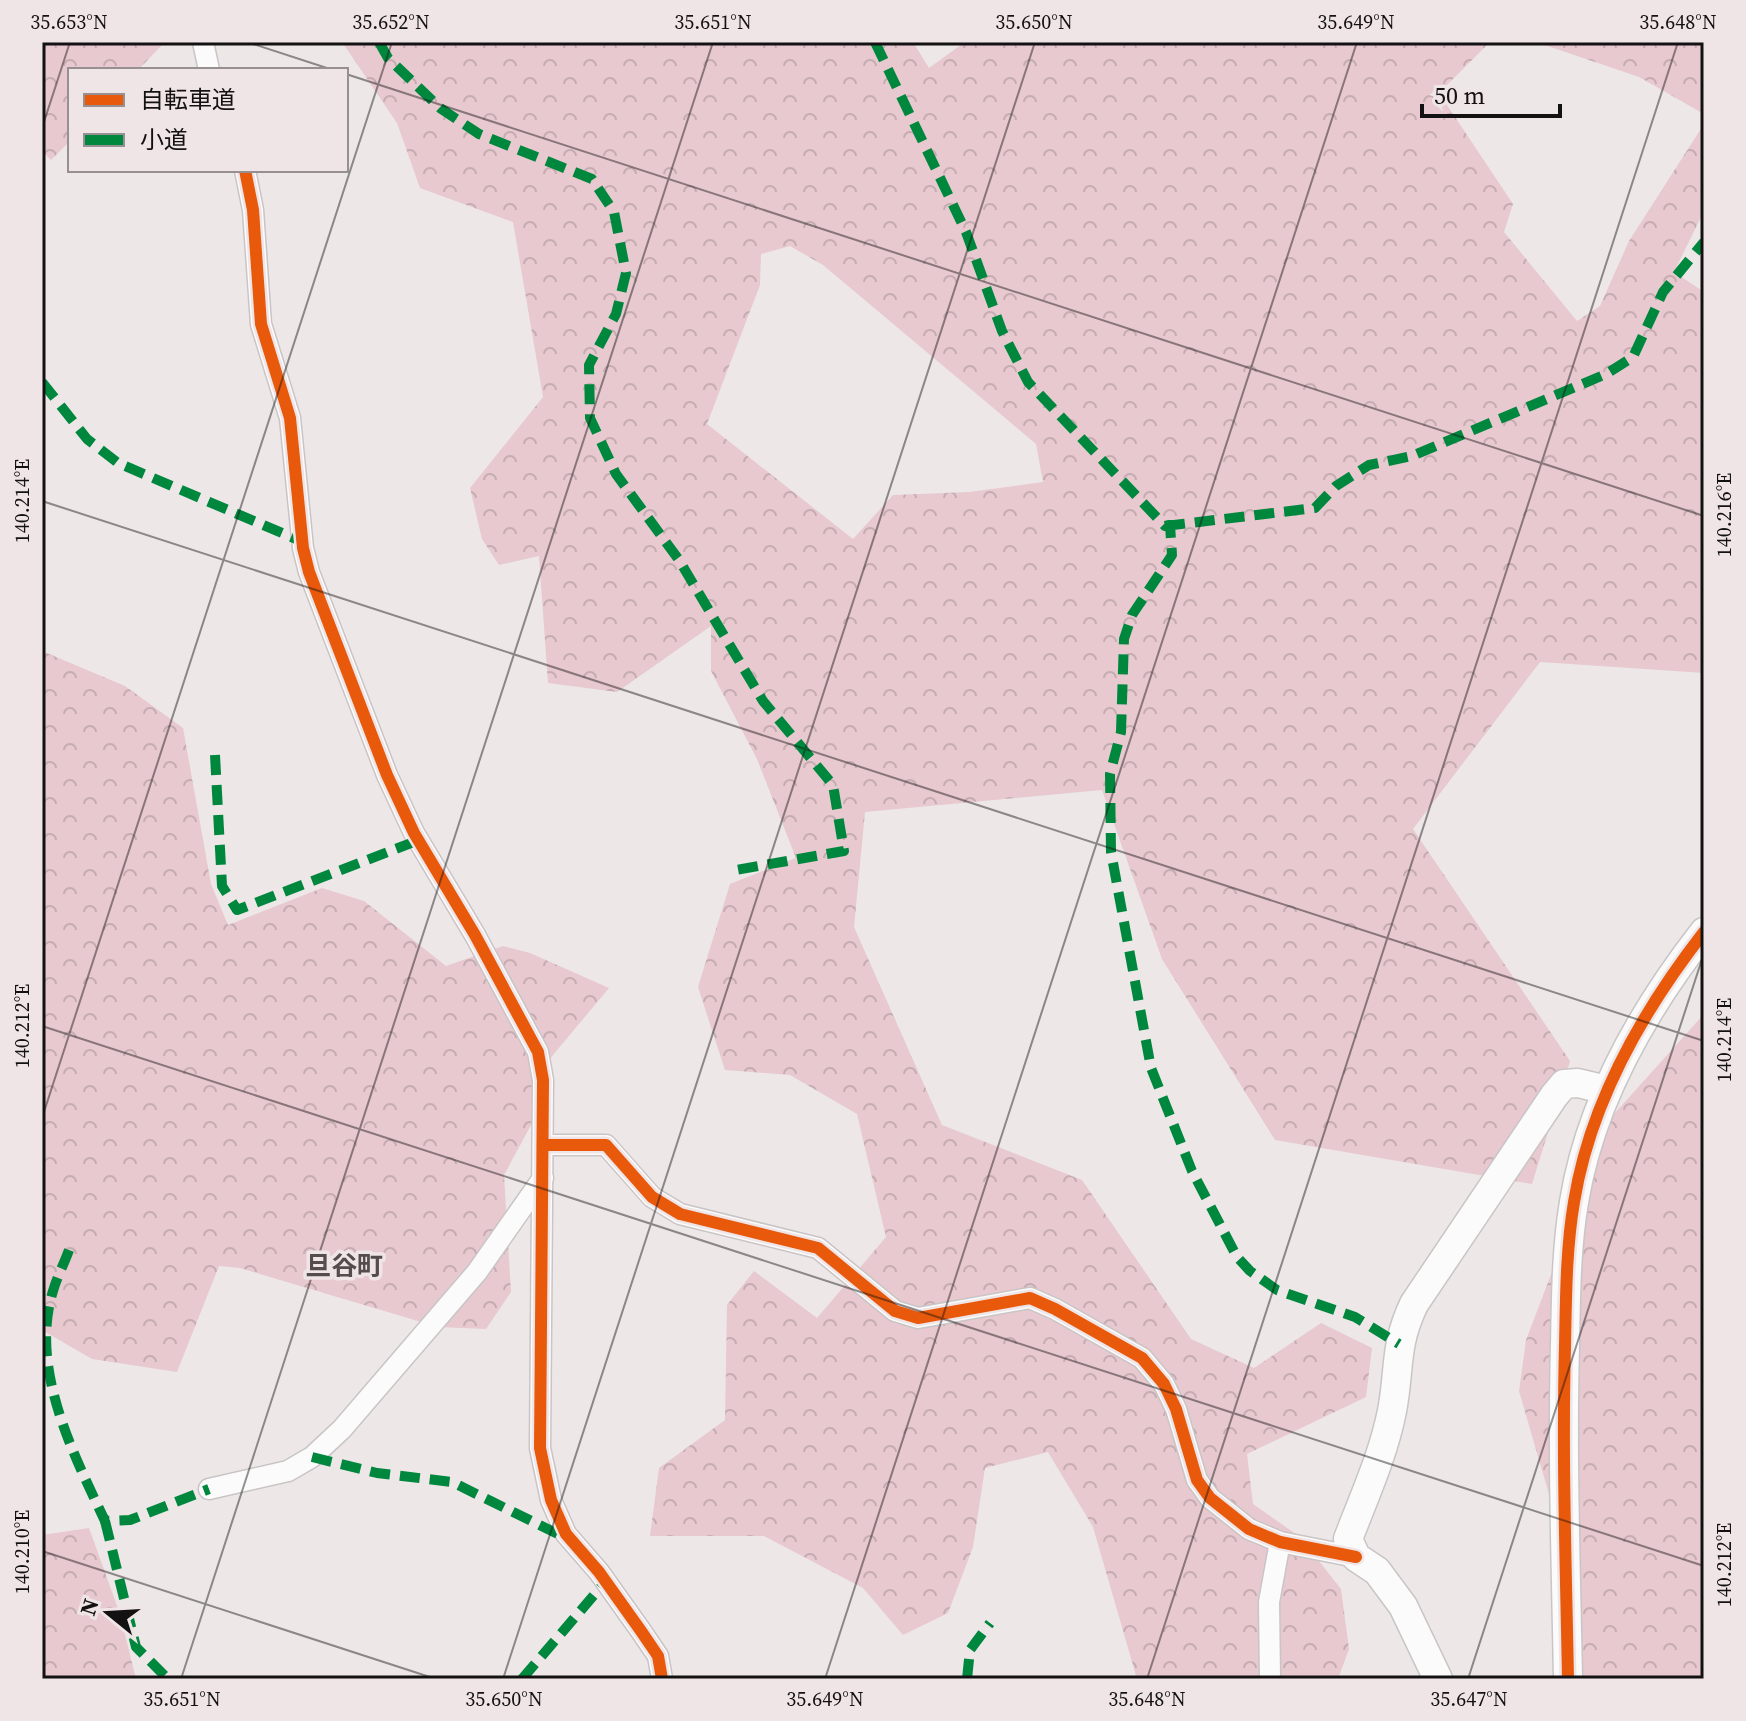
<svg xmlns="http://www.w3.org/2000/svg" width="1746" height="1721" font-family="'Source Serif 4','Noto Sans JP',serif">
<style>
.forest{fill:url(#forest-crowns);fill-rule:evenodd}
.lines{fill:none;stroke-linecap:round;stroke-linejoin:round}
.street-casing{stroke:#c9c5c6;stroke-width:23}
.secondary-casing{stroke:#c9c5c6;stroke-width:31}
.street{stroke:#fcfbfc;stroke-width:20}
.secondary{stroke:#fcfbfc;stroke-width:28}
.quiet{stroke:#00873e;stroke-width:10;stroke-dasharray:20 10;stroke-linecap:butt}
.cycleway-casing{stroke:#efe5e7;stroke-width:17}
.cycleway{stroke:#e8590c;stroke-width:12}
.ticks{fill:none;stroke:#141112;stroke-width:2;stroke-opacity:0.45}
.labels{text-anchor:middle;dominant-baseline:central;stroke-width:7;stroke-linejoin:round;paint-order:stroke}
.neighbourhood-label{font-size:26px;font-weight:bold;fill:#544c4d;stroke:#efe5e7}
.neatline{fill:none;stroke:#141112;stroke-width:3}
.ticks-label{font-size:20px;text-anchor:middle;fill:#141112}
</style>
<defs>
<pattern id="forest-crowns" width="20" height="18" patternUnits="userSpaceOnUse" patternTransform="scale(2)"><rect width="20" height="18" fill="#e7c9cf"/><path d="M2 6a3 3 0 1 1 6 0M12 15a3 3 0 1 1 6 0" fill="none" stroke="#c5acb1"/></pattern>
</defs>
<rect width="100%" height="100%" fill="#ede7e8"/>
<!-- forest -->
<g class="forest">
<path d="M42,42H165L138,70H70V141L51,160L42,151Z"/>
<path d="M342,42H628L642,46L648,42H913L929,68L965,42H1490L1439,93L1513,204L1504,232L1577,321L1600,306L1629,241L1704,124V211L1674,272L1704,292V673L1540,662L1413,829L1570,1061L1532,1184L1275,1140L1162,959L1102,790L865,812L854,927L942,1125L1082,1180L1191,1339L1254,1368L1321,1323L1372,1348L1366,1397L1247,1454L1253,1504L1300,1537L1341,1589L1349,1649L1338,1679H1137L1093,1527L1048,1452L985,1468L973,1547L948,1613L903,1635L863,1588L764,1536H650L659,1468L725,1420L727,1305L754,1271L817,1318L886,1237L857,1114L790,1075L725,1070L698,987L730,884L796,858L757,759L711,671V626L617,692L548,683L539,556L499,565L482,539L470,488L543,397L513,222L420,188L397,123ZM790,246L823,265L1036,444L1043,482L969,492L893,495L853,539L707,424L760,285L761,254Z"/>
<path d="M1536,42H1704V114L1639,77Z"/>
<path d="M42,651L125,686L183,728L211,884L228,925L322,888L364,901L446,966L503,946L530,953L609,988L543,1067L537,1114L504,1175L511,1292L486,1329L438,1327L240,1268L219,1266L177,1372L92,1359L42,1330Z"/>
<path d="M1704,1014V1679H1582L1562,1539L1519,1391L1526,1340L1575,1212L1596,1134Z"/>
<path d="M89,1528L120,1614L136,1679H42V1535Z"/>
</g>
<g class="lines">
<defs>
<g id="street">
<path d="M203,42L209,70"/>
<path d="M245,170L253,210L261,324L290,418L303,548L309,572L387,775L414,833L475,935L538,1052L543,1080L540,1448L551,1500L566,1534L599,1572L641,1631L658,1656L662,1679"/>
<path d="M543,1145H606L652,1197L680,1214L818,1248L895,1311L918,1318L1030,1298L1055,1309L1142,1358L1164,1384L1176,1409L1197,1480L1210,1498L1249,1529L1280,1542L1356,1557"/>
<path d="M209,1489L288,1471L312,1457L342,1429L477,1272L543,1178"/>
<path d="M1270,1679L1269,1602L1280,1542"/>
</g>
<g id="secondary">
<path d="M1438,1679L1403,1606L1377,1571L1356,1557L1348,1539C1364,1497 1383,1456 1392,1411C1400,1369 1394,1346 1414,1304L1554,1096L1564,1084L1578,1083L1607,1090"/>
<path d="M1568,1679C1566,1568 1562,1457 1565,1346C1566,1298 1566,1249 1574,1202C1590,1103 1644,1009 1704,932"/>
</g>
</defs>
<!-- street casing -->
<use href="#street" class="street-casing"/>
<!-- secondary casing -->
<use href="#secondary" class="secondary-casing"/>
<!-- street -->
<use href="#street" class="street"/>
<!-- secondary -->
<use href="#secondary" class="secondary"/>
<!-- quiet -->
<g class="quiet">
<path d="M379,42L388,58L440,108L479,134L592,179L614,212L626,273L616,314L589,365L590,418L616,474L679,560L763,701L833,785L844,851L736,870"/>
<path d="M875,42L966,232L1002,331L1028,382L1165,526L1170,525L1172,555L1132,615L1124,639L1121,732L1110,774L1111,852L1151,1068L1192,1171L1237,1257L1250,1271L1277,1290L1355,1317L1399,1344"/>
<path d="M42,382L87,439L118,463L303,542"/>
<path d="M1165,526L1315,508L1336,486L1369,465L1412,456L1606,374L1633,357L1663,292L1704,242"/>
<path d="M215,755L222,886L237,910L419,840"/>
<path d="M69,1250C64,1264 57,1277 53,1291C29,1368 73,1453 105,1521L130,1520L209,1489"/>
<path d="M312,1457L377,1473L452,1482L568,1539"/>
<path d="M105,1521L136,1647L168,1679"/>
<path d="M522,1679L606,1581"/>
<path d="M967,1679L970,1650L990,1623"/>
</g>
<defs>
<g id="cycleway">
<path d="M245,170L253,210L261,324L290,418L303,548L309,572L387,775L414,833L475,935L538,1052L543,1080L540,1448L551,1500L566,1534L599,1572L641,1631L658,1656L662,1679"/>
<path d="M543,1145H606L652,1197L680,1214L818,1248L895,1311L918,1318L1030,1298L1055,1309L1142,1358L1164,1384L1176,1409L1197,1480L1210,1498L1249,1529L1280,1542L1356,1557"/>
<path d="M1568,1679C1566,1568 1562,1457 1565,1346C1566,1298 1566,1249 1574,1202C1590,1103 1644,1009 1704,932"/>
</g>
</defs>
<!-- cycleway casing -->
<use href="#cycleway" class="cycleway-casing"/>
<!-- cycleway -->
<use href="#cycleway" class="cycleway"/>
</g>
<!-- ticks -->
<path class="ticks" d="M247,42L333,70M346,74L1704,516M42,128L70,42M42,501L1704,1041M42,1026L1704,1566M42,1118L392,42M42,1551L436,1679M181,1679L713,42M503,1679L1035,42M825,1679L1357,42M1147,1679L1678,42M1468,1679L1704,953"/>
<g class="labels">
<!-- neighbourhood labels -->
<g class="neighbourhood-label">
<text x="344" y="1266">旦谷町</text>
</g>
</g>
<!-- border -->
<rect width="1746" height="1721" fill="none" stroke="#efe5e7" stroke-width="88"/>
<!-- legend -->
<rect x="68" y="68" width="280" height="104" fill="#efe5e7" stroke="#979092" stroke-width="2"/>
<rect x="84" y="94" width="40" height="12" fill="#e8590c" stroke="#979092" stroke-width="2"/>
<text x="140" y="108" font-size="24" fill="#141112">自転車道</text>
<rect x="84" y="134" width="40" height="12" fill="#00873e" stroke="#979092" stroke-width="2"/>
<text x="140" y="148" font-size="24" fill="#141112">小道</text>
<!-- north arrow -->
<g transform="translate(108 1613) rotate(288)" stroke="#efe5e7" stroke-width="6" paint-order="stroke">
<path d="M0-6L14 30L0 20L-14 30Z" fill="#141112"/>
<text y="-12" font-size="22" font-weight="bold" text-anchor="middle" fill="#141112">N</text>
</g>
<!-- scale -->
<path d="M1422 104v12h138v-12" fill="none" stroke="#141112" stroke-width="4"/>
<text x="1434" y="104" font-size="24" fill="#141112" stroke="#efe5e7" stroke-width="6" paint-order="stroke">50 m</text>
<rect x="44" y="44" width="1658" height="1633" class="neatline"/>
<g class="ticks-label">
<text x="69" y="29">35.653°N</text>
<text x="391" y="29">35.652°N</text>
<text x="713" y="29">35.651°N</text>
<text x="1034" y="29">35.650°N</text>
<text x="1356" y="29">35.649°N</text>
<text x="1678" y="29">35.648°N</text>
<text transform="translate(22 501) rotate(-90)" y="7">140.214°E</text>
<text transform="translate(1724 515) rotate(-90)" y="7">140.216°E</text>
<text transform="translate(22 1026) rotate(-90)" y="7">140.212°E</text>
<text transform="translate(1724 1040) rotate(-90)" y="7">140.214°E</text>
<text transform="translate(22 1552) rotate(-90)" y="7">140.210°E</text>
<text transform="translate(1724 1565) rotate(-90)" y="7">140.212°E</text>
<text x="182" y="1706">35.651°N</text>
<text x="504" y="1706">35.650°N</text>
<text x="825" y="1706">35.649°N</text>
<text x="1147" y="1706">35.648°N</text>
<text x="1469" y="1706">35.647°N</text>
</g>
</svg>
